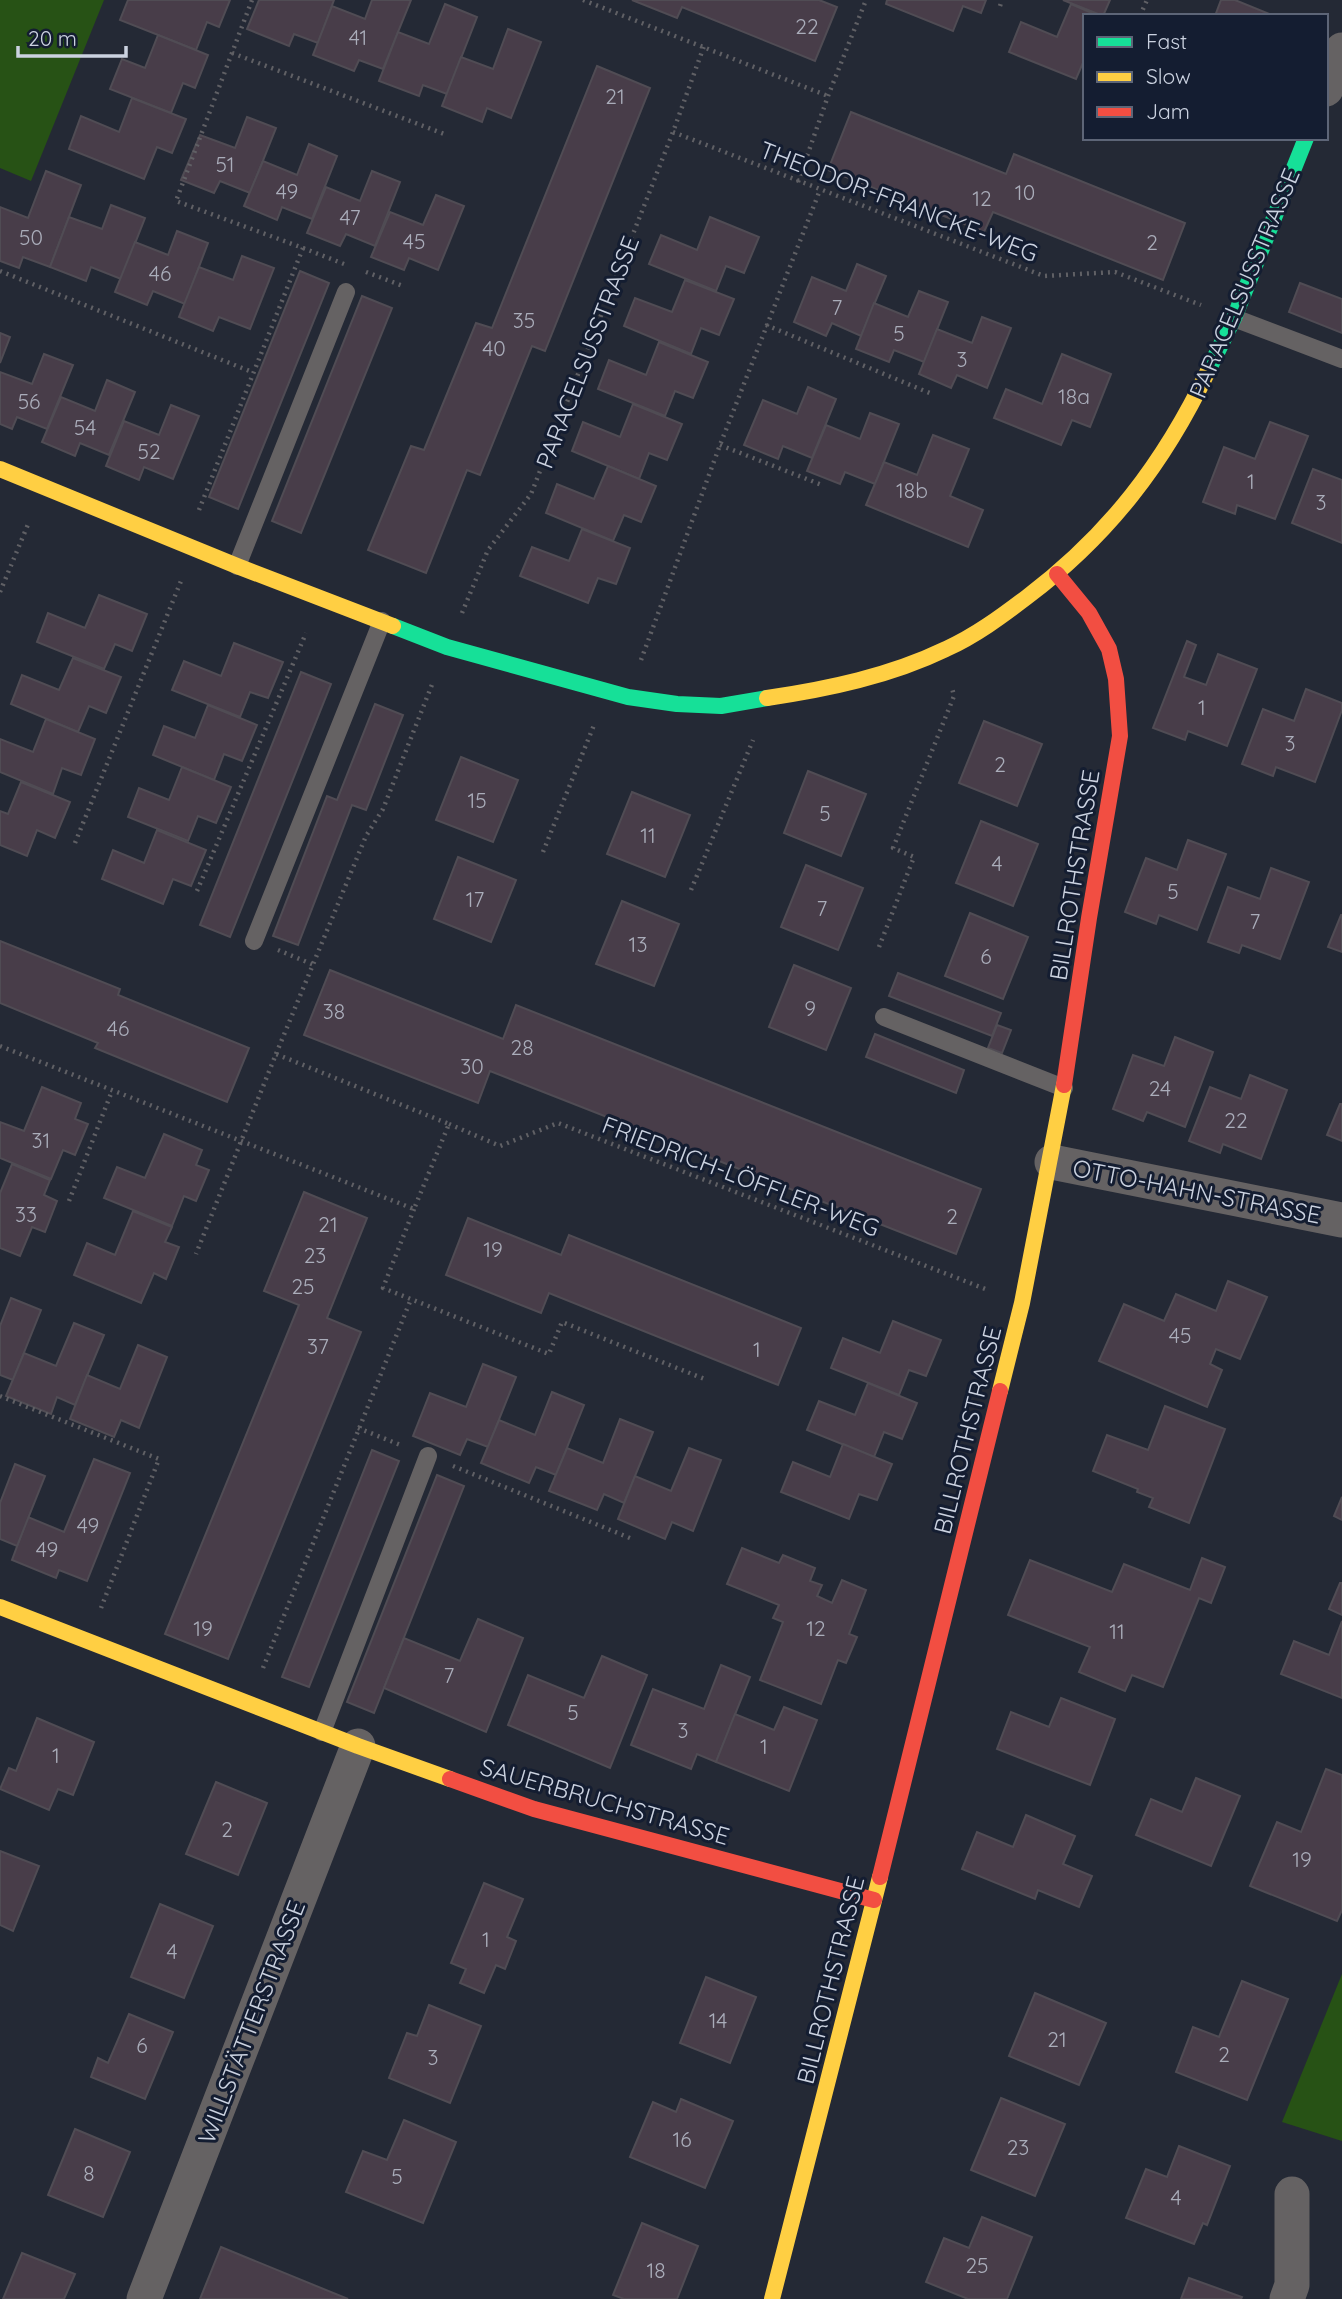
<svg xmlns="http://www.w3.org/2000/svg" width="1342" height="2299" font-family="Quicksand,sans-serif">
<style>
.green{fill:#275215}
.building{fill:#483d49;stroke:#504c54;stroke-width:2}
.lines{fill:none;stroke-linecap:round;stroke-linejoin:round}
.path{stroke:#606065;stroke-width:4.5;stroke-dasharray:2 5;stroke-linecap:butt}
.lane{stroke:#656263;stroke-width:18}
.street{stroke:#656263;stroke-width:35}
.fast{stroke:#16e098;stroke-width:16}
.slow{stroke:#ffcf43;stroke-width:16}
.jam{stroke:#f24e42;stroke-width:16}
.labels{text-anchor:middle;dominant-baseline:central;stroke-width:6;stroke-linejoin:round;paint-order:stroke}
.number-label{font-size:21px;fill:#aaadba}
.street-label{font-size:24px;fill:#cbd2e0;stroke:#141d31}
</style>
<rect width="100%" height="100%" fill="#242935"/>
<!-- green -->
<g class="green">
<path d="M0,0H104L31,181L0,168Z"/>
<path d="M1342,1974V2141L1282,2122Z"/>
</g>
<!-- building -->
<g class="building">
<path d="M128,0H230L219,27L207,22L196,50L120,20Z"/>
<path d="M259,0H334L318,43L294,34L289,46L247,29Z"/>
<path d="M372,0H411L383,69L359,60L354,71L313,55L332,6L365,19Z"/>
<path d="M632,0H819L837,7L815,61L682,7L677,18Z"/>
<path d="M887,0H986L981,13L963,6L953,31L886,4Z"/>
<path d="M1063,0H1110L1103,16Z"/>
<path d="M1221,0H1235L1272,15L1215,16Z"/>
<path d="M445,4L477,17L447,94L423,85L419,96L379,81L398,32L429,44Z"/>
<path d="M1071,4L1099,16H1085V58L1076,79L1009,52L1021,22L1057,37Z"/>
<path d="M508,29L541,42L511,118L487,108L482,122L442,106L461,57L493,69Z"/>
<path d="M158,35L208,55L195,88L183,83L171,113L110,89L122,59L145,68Z"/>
<path d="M597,66L650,88L545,351L532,346L480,475L467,470L426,573L368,550L411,446L424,450L476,323L492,328Z"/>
<path d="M132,98L186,119L172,153L157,147L144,179L69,149L81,116L119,132Z"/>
<path d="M851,112L1006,174L1014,154L1185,223L1163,280L993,212L984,232L828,170Z"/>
<path d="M247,117L276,128L250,193L220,181L214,193L181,180L200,135L235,148Z"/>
<path d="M309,144L337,156L312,219L282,207L277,220L244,206L263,161L297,175Z"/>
<path d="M46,171L81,185L50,267L23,257L19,268L0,261V207L28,218Z"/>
<path d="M372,171L400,182L375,246L346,234L340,246L307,233L326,187L360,201Z"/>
<path d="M436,195L464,206L438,270L409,258L404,270L371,257L390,212L423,225Z"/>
<path d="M111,205L145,218L121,279L91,267L86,281L50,267L69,217L102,229Z"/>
<path d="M710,217L759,237L744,273L726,266L716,291L649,264L661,235L697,250Z"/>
<path d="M177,231L208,243L185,304L153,291L147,305L115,292L135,242L168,255Z"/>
<path d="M242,256L274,268L250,329L219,317L213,331L179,317L199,267L233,280Z"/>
<path d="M857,264L886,276L861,336L832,323L826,336L794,322L812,277L846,291Z"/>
<path d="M300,271L329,283L238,509L209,497Z"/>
<path d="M685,280L734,299L719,335L701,328L691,354L624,326L635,298L672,312Z"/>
<path d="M1300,283L1342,299V333L1289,312Z"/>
<path d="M919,291L948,302L924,362L894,350L889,362L856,349L874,303L908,317Z"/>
<path d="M362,296L392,308L301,533L272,521Z"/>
<path d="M982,317L1011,328L987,388L957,375L951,388L919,374L937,329L972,343Z"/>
<path d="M0,333L10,337L0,363Z"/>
<path d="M659,342L708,362L693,398L675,391L665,416L598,389L609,360L646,375Z"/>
<path d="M44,354L73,365L47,429L17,417L12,429L0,424V372L32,384Z"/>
<path d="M1062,354L1111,374L1090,427L1072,420L1061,445L994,418L1006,389L1042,404Z"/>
<path d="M107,380L135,392L109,455L80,443L75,456L42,442L61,397L95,411Z"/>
<path d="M808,387L836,399L812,458L783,446L778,459L744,445L763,400L797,414Z"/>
<path d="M633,404L682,424L667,460L649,453L639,479L572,451L583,422L620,437Z"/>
<path d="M171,405L199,416L173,479L144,467L139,480L106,466L124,421L159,435Z"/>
<path d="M870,413L899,424L875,484L845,472L840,484L807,471L826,425L860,439Z"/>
<path d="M1270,422L1308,436L1275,519L1237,505L1235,514L1203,502L1224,447L1255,459Z"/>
<path d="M933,435L969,449L950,496L983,510L968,547L866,505L884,462L917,475Z"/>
<path d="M608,466L656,486L641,522L624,515L613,541L546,513L557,484L594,499Z"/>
<path d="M1313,469L1342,480V543L1292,523Z"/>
<path d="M582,529L630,548L616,584L598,578L588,603L520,576L532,547L569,561Z"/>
<path d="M99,595L147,614L132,651L115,644L104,669L37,642L48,613L85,628Z"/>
<path d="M1187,641L1196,645L1184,677L1206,685L1218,654L1257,669L1227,746L1188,731L1185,740L1153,728Z"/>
<path d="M234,643L283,662L268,698L250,692L240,717L172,690L184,661L221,676Z"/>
<path d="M73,658L121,677L106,713L89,706L78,732L11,704L22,675L59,690Z"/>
<path d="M301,672L331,684L230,937L200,925Z"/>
<path d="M1306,689L1342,703V710L1315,782L1276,767L1273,776L1242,764L1263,709L1294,721Z"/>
<path d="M375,704L403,715L366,810L352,805L298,945L273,936L327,796L337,800Z"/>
<path d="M208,705L257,725L242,761L224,754L214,780L153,755L164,726L195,738Z"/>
<path d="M46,719L95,739L81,775L62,768L53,794L0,772V739L33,752Z"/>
<path d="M984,721L1042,744L1017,806L959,783Z"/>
<path d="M461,757L518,780L493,842L436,820Z"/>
<path d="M182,767L231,787L216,823L198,816L188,841L128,817L139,788L169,800Z"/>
<path d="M808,771L866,794L841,856L784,833Z"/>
<path d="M21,782L70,802L55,838L37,830L27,856L0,845V811L8,814Z"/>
<path d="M632,792L690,815L665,877L607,854Z"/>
<path d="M981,821L1038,844L1013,906L956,883Z"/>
<path d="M157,830L206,850L191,886L173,879L163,904L102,879L113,850L144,863Z"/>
<path d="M1188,840L1226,854L1197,930L1159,915L1156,924L1125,912L1146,858L1177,870Z"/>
<path d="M458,857L516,880L491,942L434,919Z"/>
<path d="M806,865L863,888L838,950L781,927Z"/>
<path d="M1271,868L1309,882L1280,959L1242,945L1239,953L1208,942L1228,887L1260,899Z"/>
<path d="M622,901L679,924L654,986L596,964Z"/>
<path d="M970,913L1028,937L1003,999L945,976Z"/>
<path d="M1341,915H1342V952L1328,947Z"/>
<path d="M0,941L120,989L118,995L249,1048L227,1102L95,1048L98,1043L0,1003Z"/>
<path d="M794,965L851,988L826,1050L769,1027Z"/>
<path d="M330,970L503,1039L516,1005L981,1189L956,1254L490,1071L478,1103L304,1035Z"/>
<path d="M898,973L1001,1013L992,1036L889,996Z"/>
<path d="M997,1025L1011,1030L1002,1053L988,1048Z"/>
<path d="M875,1034L964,1070L956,1093L866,1057Z"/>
<path d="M1175,1037L1213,1052L1185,1127L1147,1112L1143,1121L1113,1109L1133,1055L1164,1066Z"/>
<path d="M1250,1075L1287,1090L1261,1159L1223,1144L1220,1153L1189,1141L1210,1087L1241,1099Z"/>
<path d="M42,1087L81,1103L75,1119L88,1124L75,1155L63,1150L51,1179L0,1158V1122L24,1131Z"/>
<path d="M1340,1104H1342V1141L1327,1135Z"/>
<path d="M164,1134L202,1150L196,1165L209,1170L196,1201L184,1196L172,1226L104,1198L117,1167L145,1178Z"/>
<path d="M12,1164L50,1180L44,1195L57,1201L45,1232L32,1227L20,1256L0,1248V1193Z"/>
<path d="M304,1192L367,1218L327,1318L361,1332L228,1659L165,1634L299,1305L264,1291Z"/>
<path d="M133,1211L172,1227L165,1242L179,1247L166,1279L154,1273L141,1303L74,1275L87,1243L115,1255Z"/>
<path d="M468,1218L561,1255L569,1235L801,1328L778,1385L549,1293L541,1313L446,1275Z"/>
<path d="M1228,1281L1267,1297L1240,1359L1216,1349L1210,1364L1222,1370L1207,1407L1099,1361L1124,1304L1164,1321L1176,1294L1216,1311Z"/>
<path d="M11,1298L41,1310L13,1380L0,1375V1326Z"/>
<path d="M893,1321L941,1340L926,1376L909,1370L899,1395L831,1368L843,1338L880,1353Z"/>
<path d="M74,1323L104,1335L75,1405L57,1397L51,1414L6,1396L24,1353L56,1366Z"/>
<path d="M138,1345L167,1357L139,1428L121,1420L114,1437L70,1419L87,1375L120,1389Z"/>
<path d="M483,1364L516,1377L488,1447L467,1439L460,1455L413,1436L430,1393L466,1407Z"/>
<path d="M868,1383L917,1403L902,1439L884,1432L874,1457L807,1430L819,1401L855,1415Z"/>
<path d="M552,1392L584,1405L556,1475L536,1467L529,1483L481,1463L499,1420L535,1435Z"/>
<path d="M1165,1406L1225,1429L1189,1523L1149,1507L1153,1498L1137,1492L1138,1489L1093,1471L1107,1435L1148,1450Z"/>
<path d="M620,1419L653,1432L624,1503L604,1494L597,1510L549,1491L567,1448L603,1463Z"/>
<path d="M843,1444L892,1464L877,1500L859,1494L849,1519L781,1492L793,1462L830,1477Z"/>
<path d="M689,1448L721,1460L693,1531L672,1522L665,1539L618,1519L635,1476L671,1491Z"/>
<path d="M372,1450L399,1461L309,1687L282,1677Z"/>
<path d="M94,1459L130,1473L87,1581L59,1570L56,1578L12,1560L28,1517L64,1532Z"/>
<path d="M15,1464L45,1476L17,1546L0,1539V1503Z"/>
<path d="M437,1475L464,1486L374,1713L347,1702Z"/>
<path d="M1342,1497V1520L1334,1516Z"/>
<path d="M742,1548L779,1563L783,1555L815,1568L810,1581L822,1585L817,1596L832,1603L842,1580L866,1590L849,1634L857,1637L846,1663L838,1660L821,1704L760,1680L783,1622L773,1618L779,1605L727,1584Z"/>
<path d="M1202,1558L1225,1567L1211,1603L1199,1598L1163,1687L1132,1675L1125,1691L1079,1672L1090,1647L1008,1615L1030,1560L1112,1592L1124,1564L1190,1590Z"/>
<path d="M1340,1583H1342V1615L1329,1609Z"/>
<path d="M478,1619L523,1638L486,1732L384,1688L404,1638L460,1661Z"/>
<path d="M1342,1621V1698L1281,1674L1294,1641L1329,1655Z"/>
<path d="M602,1656L647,1675L610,1768L508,1725L528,1675L584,1698Z"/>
<path d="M721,1665L750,1677L716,1762L697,1754L691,1769L631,1745L653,1689L704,1709Z"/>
<path d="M1061,1698L1115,1719L1090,1785L997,1749L1011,1712L1049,1727Z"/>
<path d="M784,1707L817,1720L789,1791L716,1762L735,1714L774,1730Z"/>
<path d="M37,1718L94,1742L73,1795L58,1789L49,1810L0,1789L9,1768L16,1771Z"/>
<path d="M1326,1769L1342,1775V1910L1337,1921L1250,1886L1277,1822L1301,1832Z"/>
<path d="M1196,1778L1240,1796L1211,1866L1136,1835L1151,1799L1182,1812Z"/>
<path d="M216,1782L267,1803L238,1875L186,1854Z"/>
<path d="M1026,1815L1075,1836L1063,1864L1092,1876L1079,1907L1038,1890L1035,1899L962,1869L977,1832L1013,1847Z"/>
<path d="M0,1851L39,1866L13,1931L0,1925Z"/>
<path d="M484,1883L523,1899L507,1937L516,1941L505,1969L496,1965L484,1993L460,1983L466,1969L451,1963Z"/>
<path d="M160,1904L213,1926L184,1998L131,1977Z"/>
<path d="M706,1977L756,1997L730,2063L680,2043Z"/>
<path d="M1242,1981L1288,1999L1247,2100L1176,2072L1193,2027L1219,2037Z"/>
<path d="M1035,1993L1106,2023L1079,2085L1009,2056Z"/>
<path d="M429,2005L481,2026L450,2103L389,2078L407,2033L417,2036Z"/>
<path d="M129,2014L173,2032L145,2099L91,2077L98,2058L108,2063Z"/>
<path d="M1001,2098L1065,2124L1035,2196L971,2170Z"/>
<path d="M681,2099L733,2121L705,2188L630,2157L653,2102L676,2112Z"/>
<path d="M404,2120L456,2142L423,2223L346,2192L363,2151L387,2160Z"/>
<path d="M75,2129L130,2152L103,2217L48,2195Z"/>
<path d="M1179,2146L1230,2166L1207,2225L1203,2223L1194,2244L1126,2218L1146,2169L1167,2177Z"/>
<path d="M982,2217L1032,2237L1007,2299H968L926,2282L944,2238L969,2248Z"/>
<path d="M642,2223L698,2246L677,2299H624L613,2295Z"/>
<path d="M221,2247L348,2299H200Z"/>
<path d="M22,2253L75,2274L64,2299H3Z"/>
<path d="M1189,2278L1242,2297L1241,2299H1181Z"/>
</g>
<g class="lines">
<!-- path -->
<g class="path">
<path d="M583,0L828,96"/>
<path d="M1000,6L1002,0"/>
<path d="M1140,16L1147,0"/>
<path d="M232,53L447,135"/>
<path d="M673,132L1044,276L1115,272L1201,305"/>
<path d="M798,182L828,96L866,0"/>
<path d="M303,248L344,264"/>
<path d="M0,271L252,372"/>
<path d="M366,272L403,286"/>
<path d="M766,325L932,394"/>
<path d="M720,445L822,485"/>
<path d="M199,510L303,248L176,201L252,0"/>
<path d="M0,592L29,522"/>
<path d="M462,613L488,550L531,494L673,132L704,46"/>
<path d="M641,660L720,445L820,190"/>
<path d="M75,843L181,581"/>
<path d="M543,852L594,725"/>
<path d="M691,890L753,740"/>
<path d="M197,891L306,633"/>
<path d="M879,947L914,857L893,848L954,696L952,688"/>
<path d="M278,950L314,965"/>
<path d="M0,1046L414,1209L449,1124L276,1054L196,1254"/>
<path d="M276,1054L366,836L383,809L433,682"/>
<path d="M449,1124L500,1146L558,1123L988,1290"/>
<path d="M69,1201L112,1091"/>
<path d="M414,1209L383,1288L549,1354L562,1322L707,1380"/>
<path d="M0,1396L159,1459L101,1608"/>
<path d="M358,1428L403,1446"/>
<path d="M453,1466L630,1538"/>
<path d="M263,1668L411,1299"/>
</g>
<!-- lane -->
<g class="lane">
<path d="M1234,318L1342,359"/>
<path d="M237,566L346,292"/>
<path d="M254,941L382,621"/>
<path d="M884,1017L1064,1088"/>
<path d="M322,1732L428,1456"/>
</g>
<!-- street -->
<g class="street">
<path d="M1326,89L1342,50"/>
<path d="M1052,1162L1342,1220"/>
<path d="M144,2299L358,1746"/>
<path d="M1287,2299L1292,2285V2194"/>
</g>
<!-- fast -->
<g class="fast">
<path d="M1208,371L1234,318L1306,138"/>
<path d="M393,626L447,647L628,697L677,704L721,706L767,698"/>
</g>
<!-- slow -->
<g class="slow">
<path d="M0,469L237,566L393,626"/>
<path d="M767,698C828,689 890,676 946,649C975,636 1002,616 1027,597C1109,535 1164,463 1208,371"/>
<path d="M1000,1391L1022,1303L1064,1085"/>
<path d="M0,1607L358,1746L450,1779"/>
<path d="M772,2299L880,1877"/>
</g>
<!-- jam -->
<g class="jam">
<path d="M1057,574L1089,613L1109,649L1116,679L1120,736L1089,918L1064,1085"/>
<path d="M450,1779L534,1809L874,1900"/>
<path d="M880,1877L1000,1391"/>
</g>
</g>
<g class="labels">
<!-- number labels -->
<g class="number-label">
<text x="807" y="26">22</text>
<text x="358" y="37">41</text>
<text x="615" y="96">21</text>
<text x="225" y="164">51</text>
<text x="287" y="191">49</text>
<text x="1025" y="192">10</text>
<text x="982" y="198">12</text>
<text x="350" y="217">47</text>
<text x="31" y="237">50</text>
<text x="414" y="241">45</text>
<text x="1152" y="242">2</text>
<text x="160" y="273">46</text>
<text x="837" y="307">7</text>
<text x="524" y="320">35</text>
<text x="899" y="333">5</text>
<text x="494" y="348">40</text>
<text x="962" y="359">3</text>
<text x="1074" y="396">18a</text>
<text x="29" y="401">56</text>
<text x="85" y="427">54</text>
<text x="149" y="451">52</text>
<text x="1251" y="481">1</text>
<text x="912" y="490">18b</text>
<text x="1321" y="502">3</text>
<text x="1202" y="707">1</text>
<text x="1290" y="743">3</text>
<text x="1000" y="764">2</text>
<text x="477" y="800">15</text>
<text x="825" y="813">5</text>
<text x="648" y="835">11</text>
<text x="997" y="863">4</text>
<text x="1173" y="891">5</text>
<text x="475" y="899">17</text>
<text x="822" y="908">7</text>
<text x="1255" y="921">7</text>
<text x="638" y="944">13</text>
<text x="986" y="956">6</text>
<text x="810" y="1008">9</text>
<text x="334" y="1011">38</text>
<text x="118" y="1028">46</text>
<text x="522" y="1047">28</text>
<text x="472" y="1066">30</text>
<text x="1160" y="1088">24</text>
<text x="1236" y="1120">22</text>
<text x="41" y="1140">31</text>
<text x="26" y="1214">33</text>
<text x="952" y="1216">2</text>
<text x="328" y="1224">21</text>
<text x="493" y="1249">19</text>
<text x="315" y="1255">23</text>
<text x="303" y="1286">25</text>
<text x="1180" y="1335">45</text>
<text x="318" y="1346">37</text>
<text x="757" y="1349">1</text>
<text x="88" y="1525">49</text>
<text x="47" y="1549">49</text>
<text x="203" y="1628">19</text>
<text x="816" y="1628">12</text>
<text x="1117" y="1631">11</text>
<text x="449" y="1675">7</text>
<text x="573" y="1712">5</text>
<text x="683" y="1730">3</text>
<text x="764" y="1746">1</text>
<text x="56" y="1755">1</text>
<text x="227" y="1829">2</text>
<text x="1302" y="1859">19</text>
<text x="486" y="1939">1</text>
<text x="172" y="1951">4</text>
<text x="718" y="2020">14</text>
<text x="1057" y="2039">21</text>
<text x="142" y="2045">6</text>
<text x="1224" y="2054">2</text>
<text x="433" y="2057">3</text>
<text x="682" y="2139">16</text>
<text x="1018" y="2147">23</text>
<text x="89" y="2173">8</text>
<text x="397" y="2176">5</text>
<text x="1176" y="2197">4</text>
<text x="977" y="2265">25</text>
<text x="656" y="2270">18</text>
</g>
<!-- street labels -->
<g class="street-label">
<text transform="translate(899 201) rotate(21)">THEODOR-FRANCKE-WEG</text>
<text transform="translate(1244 283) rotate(-67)">PARACELSUSSTRASSE</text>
<text transform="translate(587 352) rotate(-69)">PARACELSUSSTRASSE</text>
<text transform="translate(1074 875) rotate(-81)">BILLROTHSTRASSE</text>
<text transform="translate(741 1176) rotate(21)">FRIEDRICH-LÖFFLER-WEG</text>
<text transform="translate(1197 1191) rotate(11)">OTTO-HAHN-STRASSE</text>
<text transform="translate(967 1430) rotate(-76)">BILLROTHSTRASSE</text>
<text transform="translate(605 1801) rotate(16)">SAUERBRUCHSTRASSE</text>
<text transform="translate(830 1980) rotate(-76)">BILLROTHSTRASSE</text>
<text transform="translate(251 2022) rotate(-69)">WILLSTÄTTERSTRASSE</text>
</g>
</g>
<!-- legend -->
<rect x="1083" y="14" width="245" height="126" fill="#141d31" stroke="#5d6577" stroke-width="2"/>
<rect x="1097" y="37" width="35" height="10" fill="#16e098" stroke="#5d6577" stroke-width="2"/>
<text x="1146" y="49" font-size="21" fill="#cbd2e0">Fast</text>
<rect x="1097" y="72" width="35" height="10" fill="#ffcf43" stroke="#5d6577" stroke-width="2"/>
<text x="1146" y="84" font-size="21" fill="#cbd2e0">Slow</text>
<rect x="1097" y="107" width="35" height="10" fill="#f24e42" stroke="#5d6577" stroke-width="2"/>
<text x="1146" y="119" font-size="21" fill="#cbd2e0">Jam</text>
<!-- scale -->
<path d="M18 46v10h108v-10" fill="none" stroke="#cbd2e0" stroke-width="3.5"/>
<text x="28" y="46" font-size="21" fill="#cbd2e0" stroke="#141d31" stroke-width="5" paint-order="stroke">20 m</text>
</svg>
